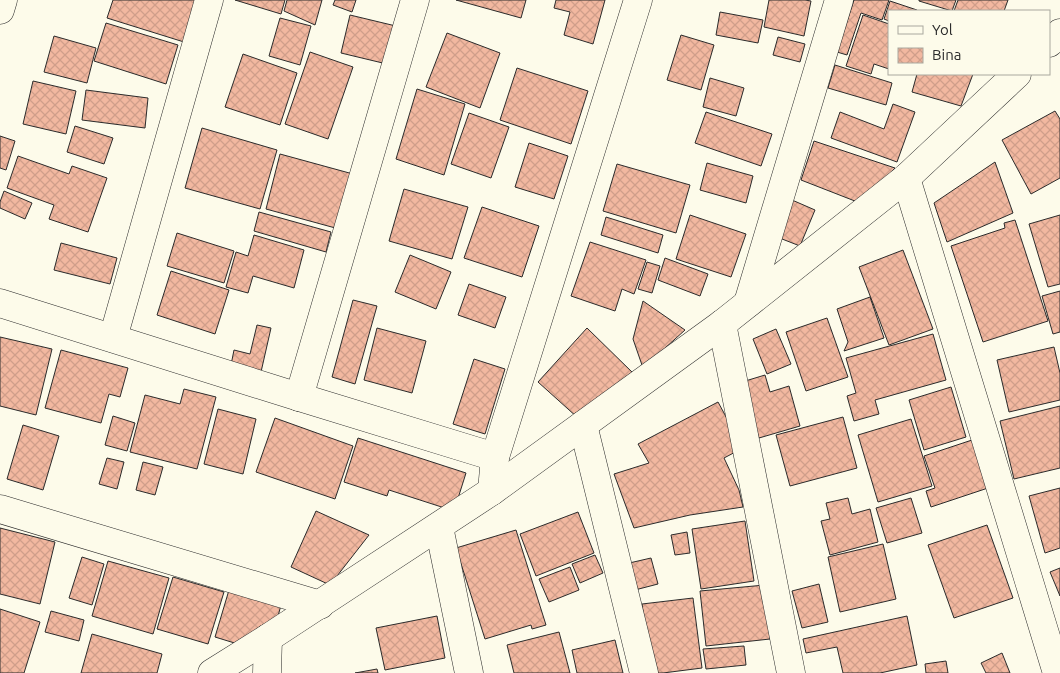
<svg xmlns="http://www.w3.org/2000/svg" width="1060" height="673" font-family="Ubuntu,sans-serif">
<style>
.building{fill:url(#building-cross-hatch);stroke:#2b2b2b}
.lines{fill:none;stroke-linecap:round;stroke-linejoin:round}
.minor-casing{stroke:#2b2b2b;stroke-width:29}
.minor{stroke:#fdfbea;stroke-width:28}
</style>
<defs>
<pattern id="building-cross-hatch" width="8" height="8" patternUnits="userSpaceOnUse" patternTransform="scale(1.25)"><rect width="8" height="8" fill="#f2b8a0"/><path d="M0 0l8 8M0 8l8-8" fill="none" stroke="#d09e8a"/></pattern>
</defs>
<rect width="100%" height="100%" fill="#fdfbea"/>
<!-- building -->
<g class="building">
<path d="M113,0H196L184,42L107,18Z"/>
<path d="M235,0H285L281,14Z"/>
<path d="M287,0H322L315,25L284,11Z"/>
<path d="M335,0H356L352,12L333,5Z"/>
<path d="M456,0H526L521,18Z"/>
<path d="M556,0H605L593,44L564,35L570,12L554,8Z"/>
<path d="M769,0H805L811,1L804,36L764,27Z"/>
<path d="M854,0H889L882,20L861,13L847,55L837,52Z"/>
<path d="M919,0H956L952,11L919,1Z"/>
<path d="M958,0H1008L1004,11H954Z"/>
<path d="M890,1L917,10L916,11H889V21L884,19Z"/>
<path d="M720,12L763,20L758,43L716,35Z"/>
<path d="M350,15L400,27L391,65L341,53Z"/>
<path d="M863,15L889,24V69L874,64L871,74L846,66Z"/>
<path d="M280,18L311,26L300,65L269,56Z"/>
<path d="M106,23L178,45L166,84L94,61Z"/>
<path d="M447,33L500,53L480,108L426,87Z"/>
<path d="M681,35L714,45L701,90L667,80Z"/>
<path d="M54,36L96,48L87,83L44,72Z"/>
<path d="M778,37L805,44L800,62L773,55Z"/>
<path d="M310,52L353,67L328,139L285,124Z"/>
<path d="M243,54L297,73L280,125L225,107Z"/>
<path d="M835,65L892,83L886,105L828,88Z"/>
<path d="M517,68L588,91L571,144L500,120Z"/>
<path d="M917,74H973L961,106L912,92Z"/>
<path d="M710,78L744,88L736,116L703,107Z"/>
<path d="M33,81L76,91L66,134L23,124Z"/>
<path d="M417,89L465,104L444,175L396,159Z"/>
<path d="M86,90L148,98L145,128L82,120Z"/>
<path d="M893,104L915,112L897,162L831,138L840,112L884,129Z"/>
<path d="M1055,111L1060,119V178L1031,194L1002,140Z"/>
<path d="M706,112L772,134L761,166L695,143Z"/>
<path d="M469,113L509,127L491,178L451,164Z"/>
<path d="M75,126L113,138L104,164L67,152Z"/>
<path d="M202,128L277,150L260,209L185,188Z"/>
<path d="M0,136L15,141L6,170L0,168Z"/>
<path d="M814,141L895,168L860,203L801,180Z"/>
<path d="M529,143L568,156L554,199L515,187Z"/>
<path d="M280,154L353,174L339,229L266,209Z"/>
<path d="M18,156L69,174L72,166L107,178L88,232L49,219L54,205L7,188Z"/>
<path d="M995,162L1013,213L947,242L934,203Z"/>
<path d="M707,163L753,176L746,203L700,190Z"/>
<path d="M617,164L690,185L676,233L603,211Z"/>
<path d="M404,189L468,207L452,259L389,241Z"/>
<path d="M4,191L32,203L25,219L0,208V202Z"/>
<path d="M792,200L815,210L800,246L777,237Z"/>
<path d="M482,207L539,226L522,277L464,258Z"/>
<path d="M259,212L331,232L326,252L254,231Z"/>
<path d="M690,215L746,234L731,277L676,259Z"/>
<path d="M1060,215V284L1048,287L1029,224Z"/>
<path d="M606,217L663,235L658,253L601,235Z"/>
<path d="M1015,220L1048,321L983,342L951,246L1005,228L1004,223Z"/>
<path d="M177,233L234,251L224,283L167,266Z"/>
<path d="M254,235L304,250L294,288L253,276L248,293L226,287L236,252L248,256Z"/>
<path d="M590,242L646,260L634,294L622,289L615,311L571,296Z"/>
<path d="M61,243L117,258L110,284L54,270Z"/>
<path d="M903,250L933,329L889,345L859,267Z"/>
<path d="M410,255L451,272L436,309L395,292Z"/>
<path d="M665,258L708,274L700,296L658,280Z"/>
<path d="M647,262L660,266L652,293L638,289Z"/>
<path d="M171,271L229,290L215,334L157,315Z"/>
<path d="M469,284L506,297L495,328L458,315Z"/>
<path d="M1060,291V332L1053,334L1042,296Z"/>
<path d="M870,297L884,338L844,351L848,342L837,309Z"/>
<path d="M353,300L377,306L355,384L332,377Z"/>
<path d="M643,301L685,330L643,368L633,339Z"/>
<path d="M827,318L848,377L806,391L786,332Z"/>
<path d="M257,325L271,328L261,372L231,365L234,350L250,354Z"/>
<path d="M377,328L426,341L412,393L364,380Z"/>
<path d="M587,328L633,373L578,418L538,382Z"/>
<path d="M776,329L791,364L767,374L753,339Z"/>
<path d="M933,334L946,380L875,400L879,414L854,421L847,396L856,393L846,358Z"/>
<path d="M0,337L52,349L36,415L0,406Z"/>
<path d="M1054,347L1060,373V400L1009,412L997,360Z"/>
<path d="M61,350L128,368L120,397L109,394L101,423L45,408Z"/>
<path d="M474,359L505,369L485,434L453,424Z"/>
<path d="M765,375L770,392L789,386L800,426L759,438L742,382Z"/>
<path d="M951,387L966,437L924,450L909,400Z"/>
<path d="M184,389L216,397L197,469L130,452L145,395L180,404Z"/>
<path d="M718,402L743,448L724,458L739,490L743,507L690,515L634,528L614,474L649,463L638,444Z"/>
<path d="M1060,406V468L1014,479L1000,421Z"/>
<path d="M218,409L256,419L243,474L204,464Z"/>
<path d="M113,416L135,423L127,451L105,445Z"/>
<path d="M843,417L857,468L790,486L776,435Z"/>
<path d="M275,418L353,446L335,499L256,472Z"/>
<path d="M911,419L932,486L878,502L858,435Z"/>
<path d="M23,425L59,436L43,490L7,479Z"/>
<path d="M358,438L466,473L454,511L389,490L387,496L344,482Z"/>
<path d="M972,440L988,488L931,507L926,491L935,488L924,456Z"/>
<path d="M107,458L124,462L117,489L99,484Z"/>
<path d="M143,462L163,467L155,495L136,490Z"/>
<path d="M1060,488V548L1045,553L1029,496Z"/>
<path d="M848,498L852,514L870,509L878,542L830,555L821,521L830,519L826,503Z"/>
<path d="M911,498L922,533L887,543L876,508Z"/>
<path d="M316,511L369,535L330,585L291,567Z"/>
<path d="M578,512L594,553L536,576L520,534Z"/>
<path d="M745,521L754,581L701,589L692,529Z"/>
<path d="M987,525L1013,598L954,618L928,545Z"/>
<path d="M0,528L55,542L40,604L0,594Z"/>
<path d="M516,530L546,625L532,629L531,625L485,639L456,548Z"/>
<path d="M687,532L690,553L675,555L671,535Z"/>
<path d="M883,544L896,599L840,612L828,557Z"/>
<path d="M595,555L603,573L580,583L572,564Z"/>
<path d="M82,557L104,564L92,605L69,598Z"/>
<path d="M651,558L658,584L631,591L625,564Z"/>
<path d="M108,561L169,578L153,634L92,616Z"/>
<path d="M570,567L579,590L549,602L539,579Z"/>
<path d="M1060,568V596L1050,572Z"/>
<path d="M173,577L224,592L208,644L157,629Z"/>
<path d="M819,584L828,622L802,628L792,591Z"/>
<path d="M765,585L770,639L706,646L700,591Z"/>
<path d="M229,590L281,605L277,620L241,645L215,637Z"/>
<path d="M693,598L702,668L663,673H651L642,604Z"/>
<path d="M0,609L40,622L24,673H0Z"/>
<path d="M51,611L84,620L79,641L45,632Z"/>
<path d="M437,616L445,658L385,670L376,628Z"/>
<path d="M907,616L917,665L880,673H843L837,647L806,653L803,639Z"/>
<path d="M559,632L570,673H514L507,645Z"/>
<path d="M92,634L162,654L157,673H81Z"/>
<path d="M615,640L623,673H577L572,650Z"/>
<path d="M744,646L746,665L706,669L703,649Z"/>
<path d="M1002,653L1010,673H986L981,663Z"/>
<path d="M946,661L948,673H926L925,664Z"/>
<path d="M377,669L378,673H355Z"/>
</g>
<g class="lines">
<defs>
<g id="minor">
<path d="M0,10L3,0"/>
<path d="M1049,43L1060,33"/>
<path d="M906,178L1057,673"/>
<path d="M0,303L299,397L495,457L492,491"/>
<path d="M748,303L839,0"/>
<path d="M722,324L791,673"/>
<path d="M113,338L209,0"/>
<path d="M299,397L415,0"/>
<path d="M583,425L644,673"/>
<path d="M495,457L638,0"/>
<path d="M0,509L320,605"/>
<path d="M439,527L469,673"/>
<path d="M212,673L268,638L492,491L722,324L906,178L1017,74"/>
<path d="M267,673L268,638"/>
</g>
</defs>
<!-- minor casing -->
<use href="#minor" class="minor-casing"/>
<!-- minor -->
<use href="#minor" class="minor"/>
</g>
<!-- legend -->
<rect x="888" y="10" width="162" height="65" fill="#fdfbea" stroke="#a9a89e"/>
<rect x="898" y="26" width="25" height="8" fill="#fdfbea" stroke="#a9a89e"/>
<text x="932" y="35" font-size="15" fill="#2b2b2b">Yol</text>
<rect x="898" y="48" width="25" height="15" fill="url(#building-cross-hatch)" stroke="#a9a89e"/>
<text x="932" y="60" font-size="15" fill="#2b2b2b">Bina</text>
</svg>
